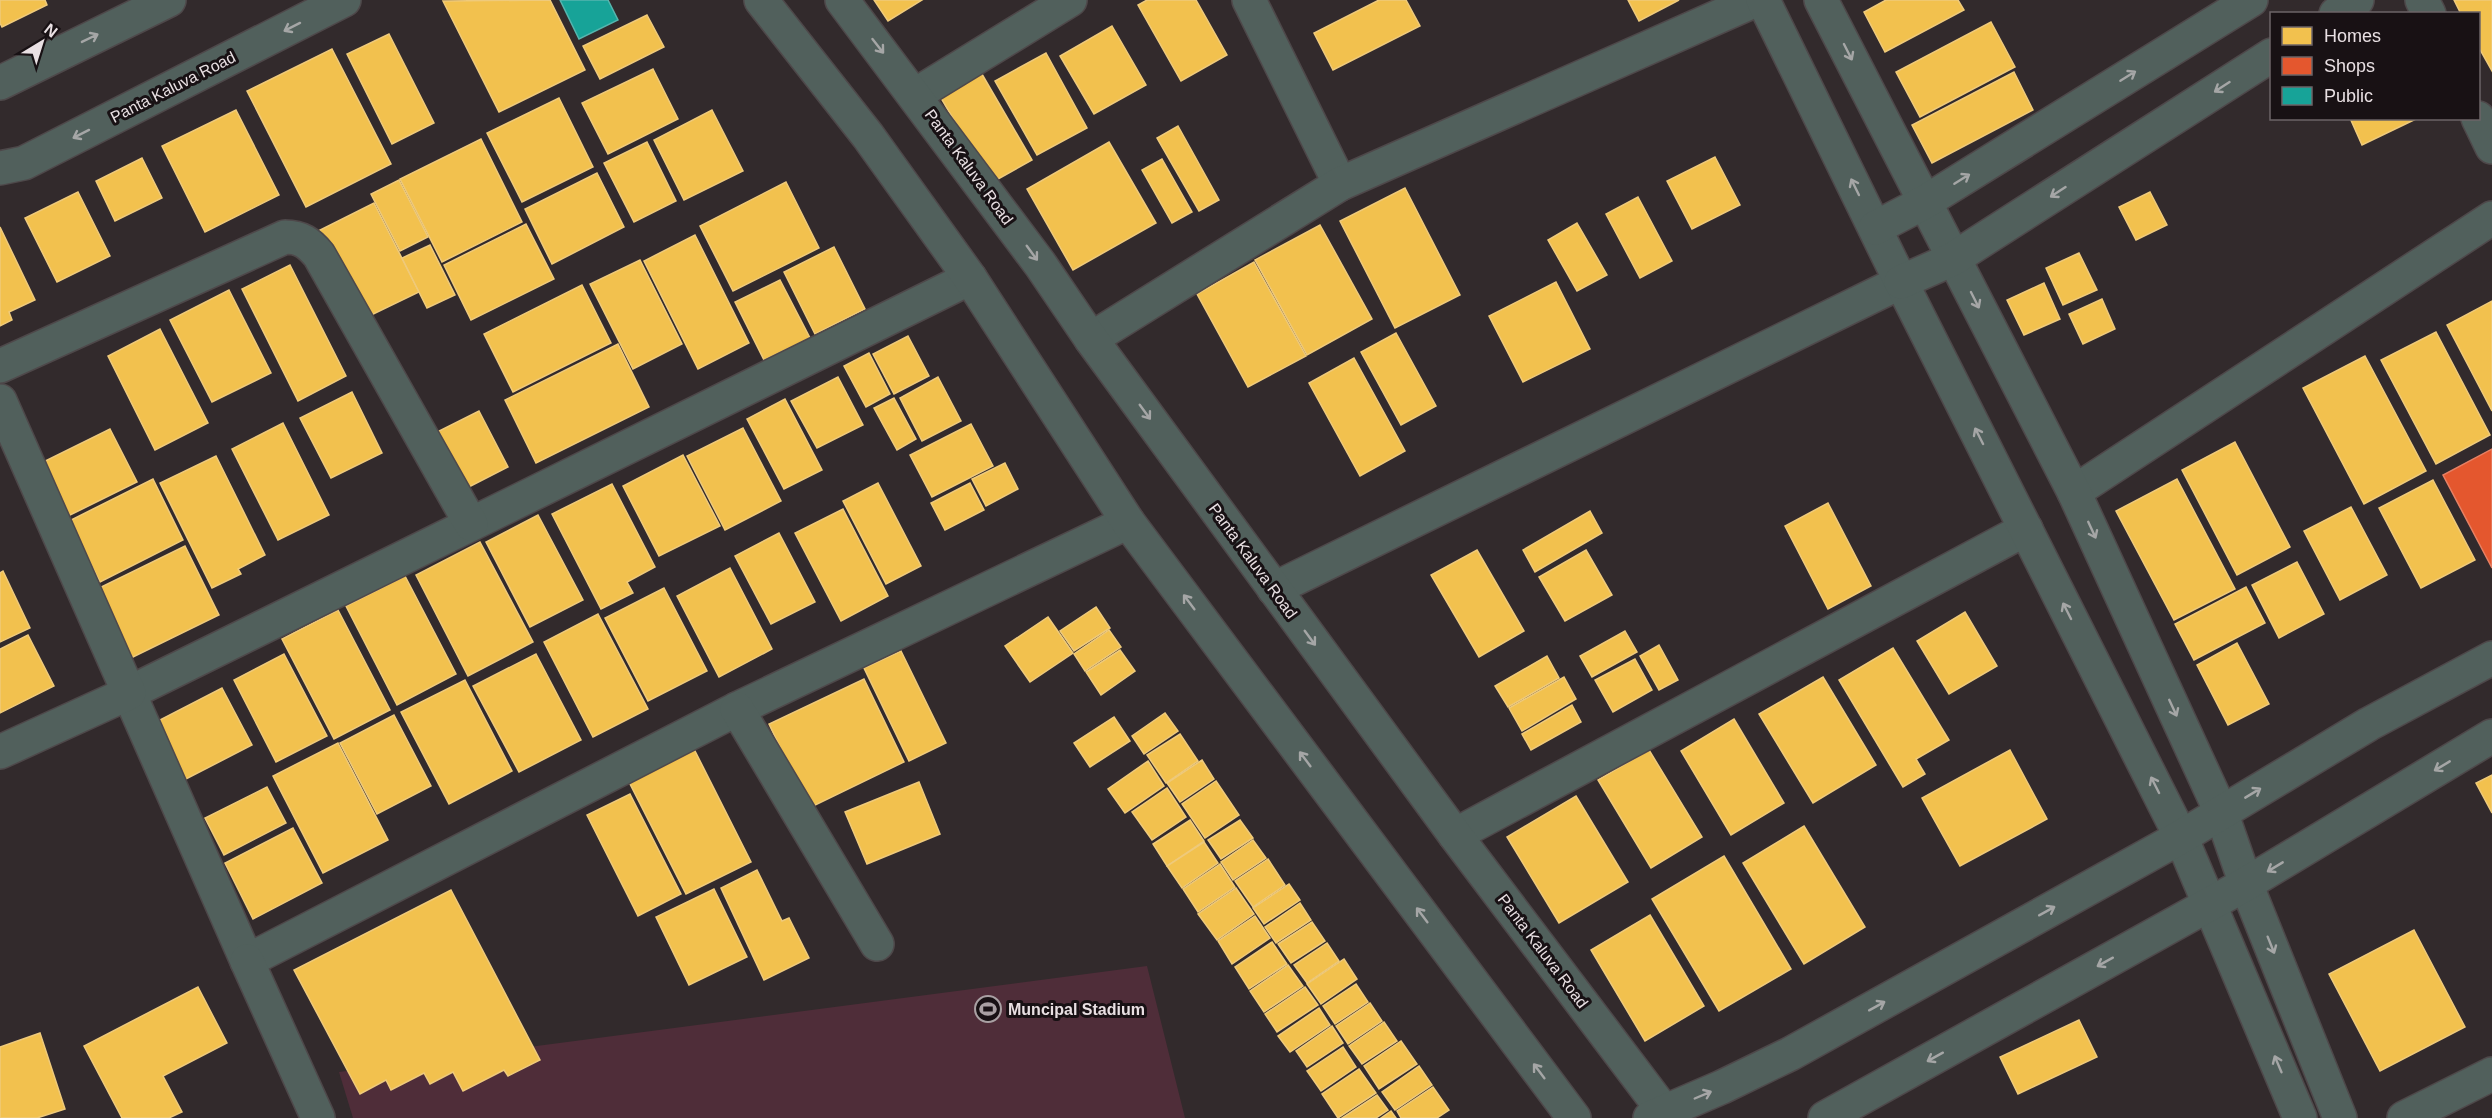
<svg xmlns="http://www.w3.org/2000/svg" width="2492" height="1118" font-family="Helvetica,sans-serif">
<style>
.green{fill:#4f2d39}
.homes{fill:#f2c14e;stroke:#efca7b;stroke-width:1.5}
.shops{fill:#e4572e;stroke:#e68064;stroke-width:1.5}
.public{fill:#17a398;stroke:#56b5ae;stroke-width:1.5}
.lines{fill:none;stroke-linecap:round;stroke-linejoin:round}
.minor-casing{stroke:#4e484a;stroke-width:36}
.tertiary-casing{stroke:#4e484a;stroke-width:36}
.minor{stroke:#51605c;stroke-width:33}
.tertiary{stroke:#51605c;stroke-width:33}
.oneway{stroke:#a5a6a6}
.labels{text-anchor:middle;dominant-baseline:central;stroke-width:6;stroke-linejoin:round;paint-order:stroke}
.street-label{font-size:16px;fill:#e9e0e3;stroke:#181114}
.poi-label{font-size:16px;font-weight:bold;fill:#e9e0e3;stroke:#181114;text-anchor:start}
</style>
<rect width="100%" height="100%" fill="#322a2c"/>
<!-- green -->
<path class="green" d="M1147,966L1185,1118H353L339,1072Z"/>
<!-- homes -->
<g class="homes">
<path d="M0,0H45L47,5L2,27L0,23Z"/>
<path d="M550,0L585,70L499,112L443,1Z"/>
<path d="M874,0H922L888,21Z"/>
<path d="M1147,0H1196L1227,55L1181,81L1138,5Z"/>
<path d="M1379,0H1406L1420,26L1333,70L1314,33Z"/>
<path d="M1628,0H1679L1639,21Z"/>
<path d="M1886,0H1958L1964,10L1885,52L1864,12Z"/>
<path d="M2454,0H2492V71L2478,46V14H2461Z"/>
<path d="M647,15L664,47L600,79L583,46Z"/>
<path d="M1991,22L2015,67L1920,117L1896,72Z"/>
<path d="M1112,26L1146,85L1094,114L1060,56Z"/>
<path d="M389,34L434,123L392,144L347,54Z"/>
<path d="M332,49L391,164L306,207L247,91Z"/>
<path d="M1046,53L1087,128L1037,155L995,81Z"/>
<path d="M653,69L678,119L608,154L582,103Z"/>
<path d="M979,69L1032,160L991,183L938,93Z"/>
<path d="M2014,72L2033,110L1932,163L1912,125Z"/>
<path d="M559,98L593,167L522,202L487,133Z"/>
<path d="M236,110L279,195L205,232L162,146Z"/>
<path d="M712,110L743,171L684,200L654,140Z"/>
<path d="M2350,118H2418L2362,145Z"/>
<path d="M1178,126L1219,200L1199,211L1157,138Z"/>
<path d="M481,139L522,222L442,262L400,179Z"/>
<path d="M647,142L676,201L634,222L604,163Z"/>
<path d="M1109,142L1156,223L1073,270L1027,189Z"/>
<path d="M1715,157L1740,205L1692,229L1667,181Z"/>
<path d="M142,158L162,198L115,221L96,181Z"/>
<path d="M1162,159L1192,212L1172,223L1142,170Z"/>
<path d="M597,173L624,227L552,264L525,209Z"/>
<path d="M399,180L428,237L400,251L371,194Z"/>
<path d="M786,182L819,248L733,291L700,226Z"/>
<path d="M1405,188L1460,295L1395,328L1340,221Z"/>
<path d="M78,192L110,256L57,282L25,218Z"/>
<path d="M2150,192L2167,225L2136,240L2119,207Z"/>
<path d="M1638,197L1672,261L1640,278L1606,214Z"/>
<path d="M374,203L419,292L363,319L318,231Z"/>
<path d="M1577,223L1607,275L1577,291L1548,240Z"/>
<path d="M526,224L554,279L471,320L444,265Z"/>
<path d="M1320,225L1372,319L1307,355L1255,260Z"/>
<path d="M0,227L35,300L9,312L12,320L0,326Z"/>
<path d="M695,235L749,343L698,369L644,261Z"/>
<path d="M430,245L455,295L427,308L402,258Z"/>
<path d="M834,247L865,309L815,334L784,272Z"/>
<path d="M2079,253L2097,290L2063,305L2046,268Z"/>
<path d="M640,260L682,344L633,369L590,284Z"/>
<path d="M1254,262L1306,356L1248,387L1197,294Z"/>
<path d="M290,265L346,376L298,401L242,289Z"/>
<path d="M780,280L810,338L764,360L735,302Z"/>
<path d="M1556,282L1590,349L1523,382L1489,316Z"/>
<path d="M2044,283L2060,319L2024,335L2007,300Z"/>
<path d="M582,285L611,343L513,392L484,334Z"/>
<path d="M229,290L271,373L212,402L170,320Z"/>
<path d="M2102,299L2115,329L2083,344L2069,314Z"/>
<path d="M2492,301V411L2447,325Z"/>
<path d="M160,329L208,423L155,450L108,356Z"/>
<path d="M2436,332L2490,435L2436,464L2381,360Z"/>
<path d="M1396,333L1436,406L1401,425L1361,352Z"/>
<path d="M908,336L929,376L894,394L873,354Z"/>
<path d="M618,344L649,407L536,463L505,400Z"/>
<path d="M869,353L890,394L866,407L844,366Z"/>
<path d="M2365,356L2426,471L2364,504L2303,388Z"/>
<path d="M1354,358L1405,451L1360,476L1309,383Z"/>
<path d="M838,377L863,425L817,448L791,401Z"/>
<path d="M938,377L961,421L922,441L900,398Z"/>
<path d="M352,392L382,453L331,478L300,418Z"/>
<path d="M894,398L916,439L897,450L874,408Z"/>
<path d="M785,399L822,470L784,489L747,419Z"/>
<path d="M479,411L508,467L465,489L437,432Z"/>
<path d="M283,423L329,515L278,540L232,449Z"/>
<path d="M971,424L993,466L932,497L910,455Z"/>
<path d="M743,428L781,501L725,530L687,456Z"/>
<path d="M110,429L137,482L64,518L37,465Z"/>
<path d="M2235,442L2290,547L2237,575L2182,470Z"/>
<path d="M683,455L720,526L659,556L623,486Z"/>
<path d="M216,456L265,555L238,569L241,574L212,588L160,483Z"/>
<path d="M1005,463L1018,489L986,506L972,479Z"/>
<path d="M153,479L183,540L100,582L69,521Z"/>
<path d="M2177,479L2235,589L2174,620L2116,511Z"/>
<path d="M2433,480L2475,560L2421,588L2379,508Z"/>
<path d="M878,483L921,566L886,584L843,501Z"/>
<path d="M970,483L984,510L945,530L931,503Z"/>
<path d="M612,484L655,567L627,582L633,593L601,609L552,514Z"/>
<path d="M1828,503L1871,586L1828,609L1785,526Z"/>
<path d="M2351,507L2387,575L2340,600L2304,531Z"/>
<path d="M843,509L888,596L841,621L795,533Z"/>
<path d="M1590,511L1602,533L1535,572L1523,550Z"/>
<path d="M538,515L583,600L530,627L486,542Z"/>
<path d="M779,533L815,602L771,624L735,556Z"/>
<path d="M480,542L533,642L468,676L416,575Z"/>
<path d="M185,546L219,615L131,658L97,589Z"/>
<path d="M1477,550L1524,631L1479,657L1431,575Z"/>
<path d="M1586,550L1612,595L1565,621L1539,577Z"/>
<path d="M2297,562L2324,614L2279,638L2252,585Z"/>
<path d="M730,568L772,649L719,677L677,596Z"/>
<path d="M3,571L30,628L0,642V573Z"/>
<path d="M405,576L456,674L397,705L346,606Z"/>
<path d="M2246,587L2265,623L2194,660L2175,624Z"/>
<path d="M664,588L707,671L648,701L605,618Z"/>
<path d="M1096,607L1110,628L1074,651L1060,631Z"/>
<path d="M338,610L390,710L334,739L282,639Z"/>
<path d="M1965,612L1997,666L1949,694L1917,641Z"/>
<path d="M598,614L648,709L593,737L544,642Z"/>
<path d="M1048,617L1073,653L1030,682L1005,646Z"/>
<path d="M1109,630L1121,647L1085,671L1074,654Z"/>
<path d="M1625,631L1637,652L1592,677L1580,656Z"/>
<path d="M28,635L54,686L0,713V649Z"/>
<path d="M2237,643L2269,704L2228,725L2197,665Z"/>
<path d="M1659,645L1678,680L1659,690L1640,656Z"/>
<path d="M1893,648L1949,740L1916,759L1925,774L1903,787L1839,680Z"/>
<path d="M1120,650L1135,671L1101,695L1086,672Z"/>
<path d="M901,651L946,743L909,761L864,668Z"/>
<path d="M284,654L327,736L276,762L234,680Z"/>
<path d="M536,654L581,740L519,772L473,686Z"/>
<path d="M1547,656L1559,678L1508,707L1495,686Z"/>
<path d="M1635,659L1652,690L1613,712L1595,680Z"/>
<path d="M1564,677L1576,699L1522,731L1509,708Z"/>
<path d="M1823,677L1876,765L1813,803L1759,714Z"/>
<path d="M864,679L904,762L809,808L769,724Z"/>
<path d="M465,680L512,771L449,804L401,712Z"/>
<path d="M222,688L252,745L184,780L154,723Z"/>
<path d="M1572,705L1581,722L1531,750L1522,734Z"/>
<path d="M1165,713L1178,731L1144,754L1132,736Z"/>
<path d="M394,715L431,786L377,814L340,743Z"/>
<path d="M1114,717L1130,741L1090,767L1074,743Z"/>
<path d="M1734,719L1784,803L1731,835L1681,751Z"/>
<path d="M1180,734L1198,761L1166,783L1147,755Z"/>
<path d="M338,743L388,840L323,873L273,776Z"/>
<path d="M692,745L751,862L686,894L627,778Z"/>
<path d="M1649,750L1702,837L1651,868L1598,780Z"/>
<path d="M2010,750L2047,819L1960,866L1922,798Z"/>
<path d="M1202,760L1214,779L1180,802L1167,783Z"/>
<path d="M1148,761L1164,786L1125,813L1108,789Z"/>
<path d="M2492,775V813L2476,783Z"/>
<path d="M1216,781L1239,815L1205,838L1182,804Z"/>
<path d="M919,782L940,834L867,864L845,812Z"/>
<path d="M267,787L286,823L224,855L205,818Z"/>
<path d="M1167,788L1186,817L1152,840L1132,812Z"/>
<path d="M630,794L681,894L638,916L587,815Z"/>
<path d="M1576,796L1628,882L1559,923L1507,837Z"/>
<path d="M1190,820L1204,841L1167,866L1153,844Z"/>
<path d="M1240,820L1253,838L1221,859L1208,840Z"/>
<path d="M1804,826L1865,927L1804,964L1743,863Z"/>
<path d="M293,828L322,883L253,919L225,863Z"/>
<path d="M1253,840L1266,858L1233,880L1221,862Z"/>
<path d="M1204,842L1218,863L1182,888L1167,866Z"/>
<path d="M1724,856L1791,969L1719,1011L1652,899Z"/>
<path d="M1268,859L1285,885L1253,907L1235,881Z"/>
<path d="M1220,864L1235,887L1198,912L1183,889Z"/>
<path d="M757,870L782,921L789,918L809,958L764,980L721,888Z"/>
<path d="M1289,884L1300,900L1264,924L1253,908Z"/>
<path d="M1236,888L1254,914L1217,940L1198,914Z"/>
<path d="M714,889L747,957L689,985L656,917Z"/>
<path d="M451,890L540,1060L508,1076L504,1070L463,1091L453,1072L430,1084L424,1073L391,1090L386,1080L360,1094L294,970Z"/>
<path d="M1300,903L1311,920L1276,943L1265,927Z"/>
<path d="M1650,915L1704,1006L1645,1041L1591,950Z"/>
<path d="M1255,916L1270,938L1232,964L1218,941Z"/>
<path d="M1312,922L1325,941L1291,963L1278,944Z"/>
<path d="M2414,930L2465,1027L2380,1071L2329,974Z"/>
<path d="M1272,942L1287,964L1249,989L1235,967Z"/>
<path d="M1327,943L1339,961L1307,983L1294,965Z"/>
<path d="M1344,959L1357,979L1321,1004L1307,984Z"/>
<path d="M1288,965L1303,986L1264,1012L1250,991Z"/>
<path d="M1356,984L1368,1002L1335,1024L1323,1006Z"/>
<path d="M198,987L227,1043L163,1076L182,1112L169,1118H122L84,1046Z"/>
<path d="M1305,987L1318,1005L1277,1032L1265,1014Z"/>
<path d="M1370,1003L1382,1021L1348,1044L1336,1026Z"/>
<path d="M1319,1008L1330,1025L1290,1052L1278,1036Z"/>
<path d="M2079,1020L2097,1057L2018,1094L2000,1057Z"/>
<path d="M1384,1022L1397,1041L1362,1064L1349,1046Z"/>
<path d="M1332,1026L1343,1043L1307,1067L1296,1051Z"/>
<path d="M40,1033L65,1109L37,1118H0V1047Z"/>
<path d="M1401,1041L1417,1064L1379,1089L1364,1066Z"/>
<path d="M1343,1047L1356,1067L1321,1091L1307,1071Z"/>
<path d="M1419,1066L1432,1085L1395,1110L1382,1092Z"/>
<path d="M1359,1069L1376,1093L1338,1118L1322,1094Z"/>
<path d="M1433,1087L1449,1110L1437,1118H1401L1397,1111Z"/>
<path d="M1377,1095L1388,1110L1376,1118H1342Z"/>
<path d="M1391,1111L1396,1118H1381Z"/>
</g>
<!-- shops -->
<path class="shops" d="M2492,449V568L2443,475Z"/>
<!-- public -->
<path class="public" d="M560,0H608L618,20L579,39Z"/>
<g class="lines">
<defs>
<g id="minor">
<path d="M1249,0L1340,184"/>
<path d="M2422,0L2429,14"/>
<path d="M915,95L1070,0"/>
<path d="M2478,118L2492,147"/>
<path d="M970,278L129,693L247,961L737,709L1128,522"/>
<path d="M1091,339L1340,184L1756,0"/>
<path d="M0,366L285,237C301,237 309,243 319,255L471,524"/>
<path d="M0,401L129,693L0,752"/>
<path d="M2074,492L2492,218"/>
<path d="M1274,589L1901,282"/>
<path d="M737,709L877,944"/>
<path d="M1455,835L2026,529"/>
<path d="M247,961L318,1118"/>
<path d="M2404,1118L2492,1074"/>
</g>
<g id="tertiary">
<path d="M761,0L868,136L970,278L1128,522L1574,1118"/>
<path d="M842,0L1040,264L1091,339L1455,835L1669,1118"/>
<path d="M1763,0L1901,282L2181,837L2300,1118"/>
<path d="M1821,0L2074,492L2221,812L2246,884L2340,1118"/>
<path d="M2336,14L2357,0"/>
<path d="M0,83L169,0"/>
<path d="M0,168L24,163L344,0"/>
<path d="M1875,228L1925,202L2251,0"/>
<path d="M1901,282L1953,259L2272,55"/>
<path d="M1650,1118L1722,1087L1790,1054L2181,837L2369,724L2492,658"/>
<path d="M1825,1118L2246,884L2492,736"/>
</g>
</defs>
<!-- minor casing -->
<use href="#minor" class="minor-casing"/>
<!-- tertiary casing -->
<use href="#tertiary" class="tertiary-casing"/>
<!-- minor -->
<use href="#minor" class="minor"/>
<!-- tertiary -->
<use href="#tertiary" class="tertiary"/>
</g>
<!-- one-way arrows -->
<defs><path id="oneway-shaft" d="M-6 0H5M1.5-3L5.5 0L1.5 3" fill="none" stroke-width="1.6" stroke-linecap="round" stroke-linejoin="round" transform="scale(1.5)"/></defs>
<g class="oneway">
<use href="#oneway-shaft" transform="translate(292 27) rotate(153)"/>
<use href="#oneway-shaft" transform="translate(90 38) rotate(-26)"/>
<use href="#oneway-shaft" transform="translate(878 46) rotate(52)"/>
<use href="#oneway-shaft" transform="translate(1848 52) rotate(63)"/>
<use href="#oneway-shaft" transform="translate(2128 76) rotate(-32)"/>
<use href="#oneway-shaft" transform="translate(2222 87) rotate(147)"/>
<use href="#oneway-shaft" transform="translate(81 134) rotate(153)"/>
<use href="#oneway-shaft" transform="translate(1962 179) rotate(-32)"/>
<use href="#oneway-shaft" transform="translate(1855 187) rotate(-116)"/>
<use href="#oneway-shaft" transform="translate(2058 192) rotate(147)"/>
<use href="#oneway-shaft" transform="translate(1032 253) rotate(54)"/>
<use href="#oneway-shaft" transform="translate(1975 300) rotate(63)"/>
<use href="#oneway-shaft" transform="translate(1145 412) rotate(54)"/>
<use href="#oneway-shaft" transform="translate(1979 436) rotate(-117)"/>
<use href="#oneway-shaft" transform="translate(2092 530) rotate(65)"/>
<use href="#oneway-shaft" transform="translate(1189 602) rotate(-127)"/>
<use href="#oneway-shaft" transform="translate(2067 611) rotate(-117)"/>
<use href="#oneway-shaft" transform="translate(1310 638) rotate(54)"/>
<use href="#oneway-shaft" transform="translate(2173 708) rotate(65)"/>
<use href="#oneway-shaft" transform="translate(1305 759) rotate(-127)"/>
<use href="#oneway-shaft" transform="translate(2442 766) rotate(149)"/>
<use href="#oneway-shaft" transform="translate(2155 785) rotate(-117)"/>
<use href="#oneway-shaft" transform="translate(2253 793) rotate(-31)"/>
<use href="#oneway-shaft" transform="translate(2275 867) rotate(149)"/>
<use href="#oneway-shaft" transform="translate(2047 911) rotate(-29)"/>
<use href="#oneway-shaft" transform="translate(1422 915) rotate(-127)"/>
<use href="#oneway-shaft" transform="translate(2271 945) rotate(68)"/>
<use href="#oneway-shaft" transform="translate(2105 962) rotate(151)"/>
<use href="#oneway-shaft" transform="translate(1877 1006) rotate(-29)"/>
<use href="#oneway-shaft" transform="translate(1935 1057) rotate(151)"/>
<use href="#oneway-shaft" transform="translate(2278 1064) rotate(-113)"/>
<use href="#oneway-shaft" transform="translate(1539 1071) rotate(-127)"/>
<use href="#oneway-shaft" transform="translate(1703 1095) rotate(-23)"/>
</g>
<!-- icons -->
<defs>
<symbol id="stadium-ring" viewBox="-11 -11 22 22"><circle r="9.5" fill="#181114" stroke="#a9a0a3" stroke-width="1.5"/><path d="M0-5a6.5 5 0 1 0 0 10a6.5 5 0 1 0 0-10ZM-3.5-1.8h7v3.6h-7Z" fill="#a9a0a3"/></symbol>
</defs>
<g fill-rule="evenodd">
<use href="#stadium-ring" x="973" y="994" width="30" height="30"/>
</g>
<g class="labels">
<!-- street labels -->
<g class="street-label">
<text transform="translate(173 87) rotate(-27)">Panta Kaluva Road</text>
<text transform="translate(969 167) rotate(54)">Panta Kaluva Road</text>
<text transform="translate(1253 561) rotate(54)">Panta Kaluva Road</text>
<text transform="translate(1543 951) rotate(53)">Panta Kaluva Road</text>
</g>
<!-- poi labels -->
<g class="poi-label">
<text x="1008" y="1009">Muncipal Stadium</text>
</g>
</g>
<!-- legend -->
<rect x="2270" y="12" width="210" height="108" fill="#181114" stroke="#6c6467" stroke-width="1.5"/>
<rect x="2282" y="27" width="30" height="18" fill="#f2c14e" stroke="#6c6467" stroke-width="1.5"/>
<text x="2324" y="42" font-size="18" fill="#e9e0e3">Homes</text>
<rect x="2282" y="57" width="30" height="18" fill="#e4572e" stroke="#6c6467" stroke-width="1.5"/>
<text x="2324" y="72" font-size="18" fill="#e9e0e3">Shops</text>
<rect x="2282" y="87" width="30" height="18" fill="#17a398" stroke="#6c6467" stroke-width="1.5"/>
<text x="2324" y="102" font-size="18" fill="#e9e0e3">Public</text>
<!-- north arrow -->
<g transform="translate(42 42) rotate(38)" stroke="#181114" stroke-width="4.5" paint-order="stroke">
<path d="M0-4.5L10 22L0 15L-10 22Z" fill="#e9e0e3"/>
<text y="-9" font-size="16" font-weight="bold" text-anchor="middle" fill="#e9e0e3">N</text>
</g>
</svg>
